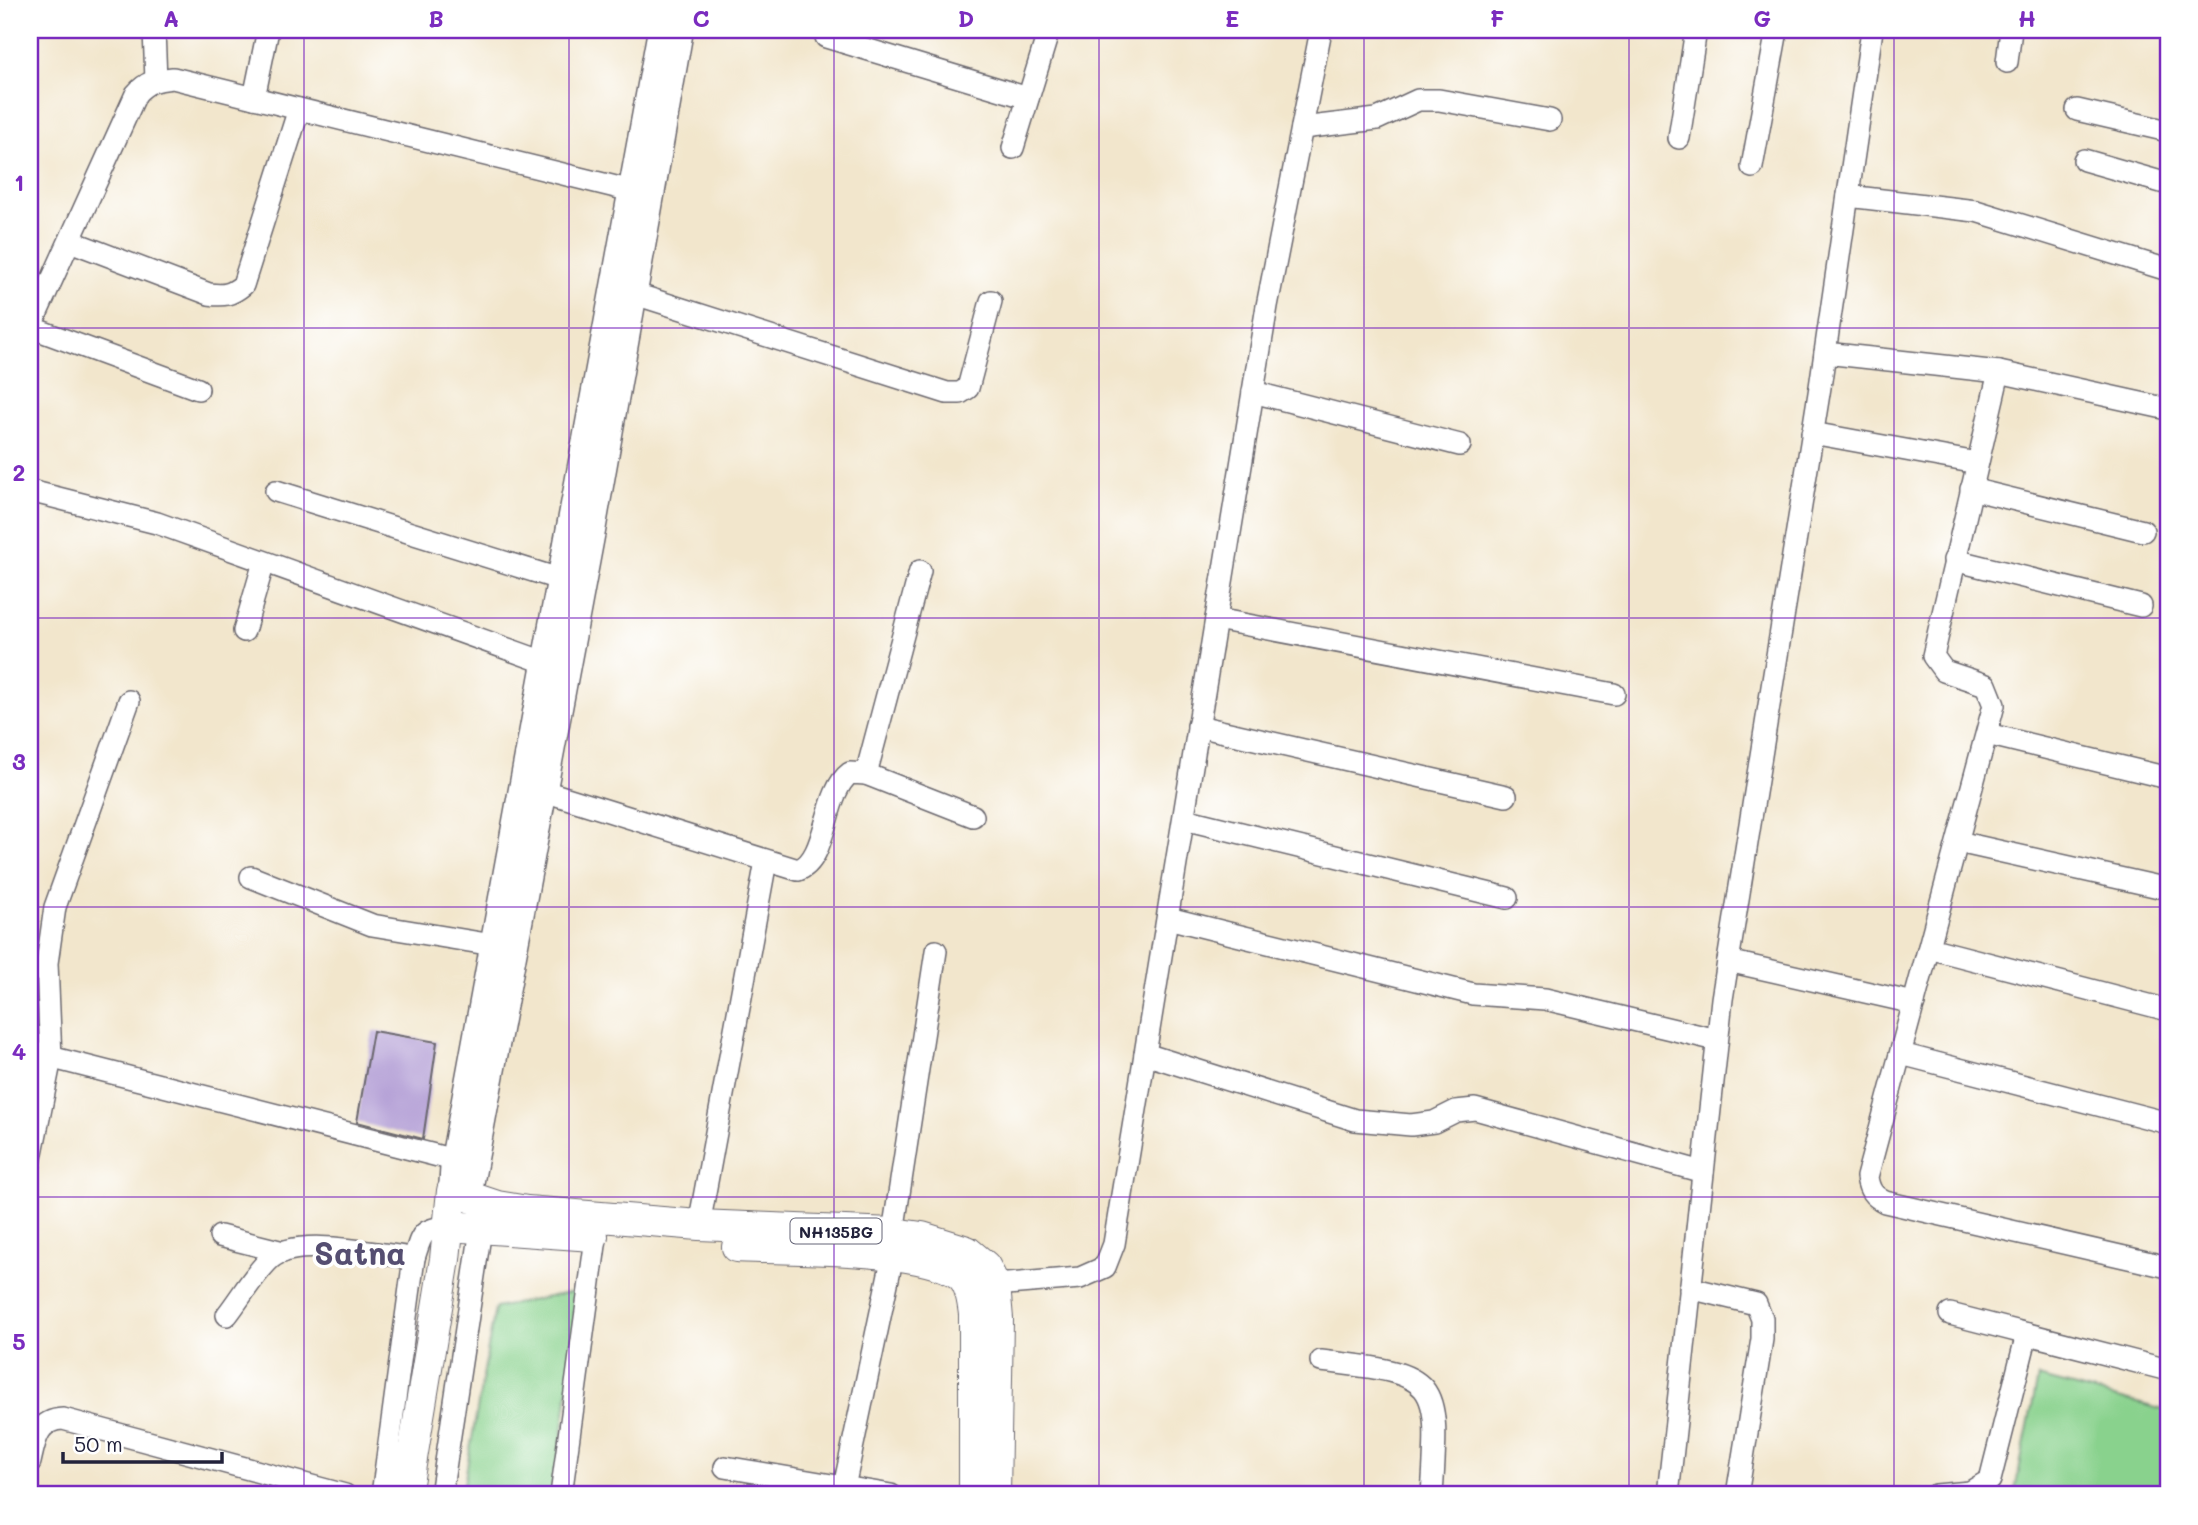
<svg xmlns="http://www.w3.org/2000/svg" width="2198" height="1525" font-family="Mali,sans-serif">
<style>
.green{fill:#89d28d;stroke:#567a64;stroke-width:2}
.building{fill:#b39fd5}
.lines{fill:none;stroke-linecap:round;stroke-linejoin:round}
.minor-casing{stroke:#6b676e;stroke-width:24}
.major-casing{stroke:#6b676e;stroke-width:29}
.highway-casing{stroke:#6b676e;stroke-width:32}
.minor{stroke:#fff;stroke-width:21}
.major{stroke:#fff;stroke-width:26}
.highway{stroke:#fff;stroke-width:30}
.grid{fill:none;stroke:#7b2cbf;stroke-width:2;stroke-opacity:0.55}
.labels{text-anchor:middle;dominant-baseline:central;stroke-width:7;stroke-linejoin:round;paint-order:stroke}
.shield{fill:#fff;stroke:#646476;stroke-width:2}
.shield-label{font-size:16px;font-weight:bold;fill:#22223b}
.town-label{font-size:32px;font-weight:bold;fill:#554e71;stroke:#fff}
.neatline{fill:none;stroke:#7b2cbf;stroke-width:2.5}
.grid-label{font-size:23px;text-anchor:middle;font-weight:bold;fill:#7b2cbf}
</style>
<rect width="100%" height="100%" fill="#fff"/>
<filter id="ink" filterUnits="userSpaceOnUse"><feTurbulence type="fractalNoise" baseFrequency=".0143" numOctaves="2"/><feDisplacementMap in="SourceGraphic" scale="14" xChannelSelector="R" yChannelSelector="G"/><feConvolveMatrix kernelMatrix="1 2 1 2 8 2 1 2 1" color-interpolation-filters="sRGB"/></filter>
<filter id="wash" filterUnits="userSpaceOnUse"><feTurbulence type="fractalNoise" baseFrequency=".00686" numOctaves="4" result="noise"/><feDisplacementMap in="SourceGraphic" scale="28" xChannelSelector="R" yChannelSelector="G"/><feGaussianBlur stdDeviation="1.57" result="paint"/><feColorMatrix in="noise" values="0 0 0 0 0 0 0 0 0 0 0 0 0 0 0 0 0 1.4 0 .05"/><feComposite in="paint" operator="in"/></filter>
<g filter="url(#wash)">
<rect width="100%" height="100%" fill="#f2e6cc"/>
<!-- green -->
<g class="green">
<path d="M582,1290L554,1495H462L495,1308Z"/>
<path d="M2038,1377L2168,1411V1495H2014Z"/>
</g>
<g id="blocks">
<!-- building -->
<path class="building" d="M373,1031L437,1042L423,1139L357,1122Z"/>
</g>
</g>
<g filter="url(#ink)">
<use href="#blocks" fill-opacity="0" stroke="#6b676e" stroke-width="2"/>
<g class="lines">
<defs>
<g id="minor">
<path d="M154,30L156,80"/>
<path d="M826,37L1028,98"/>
<path d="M2007,62L2011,30"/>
<path d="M254,98L268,30"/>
<path d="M2077,110L2168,131"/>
<path d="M1302,128L1377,119L1418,100H1439L1550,120"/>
<path d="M1679,138L1696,30"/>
<path d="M1013,148L1049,30"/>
<path d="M2084,160L2168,184"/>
<path d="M1752,167L1777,30"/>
<path d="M1848,196L1976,211L2168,270"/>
<path d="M70,241L209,294C224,296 231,295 243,285L299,109"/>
<path d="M635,294L947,393H960L968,388L991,301"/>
<path d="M30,327L198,389"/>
<path d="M30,328L136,94C147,81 156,80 173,78L632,191"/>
<path d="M1825,353L1999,372L2168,409"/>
<path d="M1999,372L1933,656L1944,671L1986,685L1994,705L1867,1177C1869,1190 1873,1196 1885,1202L2168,1267"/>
<path d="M1253,392L1460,445"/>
<path d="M1812,433L1977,463"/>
<path d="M1971,489L2143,531"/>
<path d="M30,491L157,523L544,662"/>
<path d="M276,491L559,579"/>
<path d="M1954,560L2141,606"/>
<path d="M1216,619L1614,694"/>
<path d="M244,631L264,562"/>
<path d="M1198,726L1506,796"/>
<path d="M1987,734L2168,778"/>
<path d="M866,774L920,571"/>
<path d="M544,791L798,870C828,860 823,793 850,773L866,774L973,816"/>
<path d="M1184,819L1507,898"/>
<path d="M1958,842L2168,889"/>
<path d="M251,877L372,925L493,945"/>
<path d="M1168,918L1473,994L1545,999L1717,1040"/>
<path d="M1929,948L2168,1010"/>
<path d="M1728,961L1914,1003"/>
<path d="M30,1052L454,1160"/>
<path d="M1145,1054L1355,1120L1411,1125L1434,1122L1456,1111L1475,1109L1703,1172"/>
<path d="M1901,1054L2168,1123"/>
<path d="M30,1163L51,1058L47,963L55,907L129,701"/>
<path d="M699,1225L766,861"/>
<path d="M893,1233L936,951"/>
<path d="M220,1236L283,1252"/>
<path d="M995,1285L1080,1278L1105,1267L1114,1244L1267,306L1321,30"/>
<path d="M1690,1288L1756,1304L1762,1319V1339L1737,1495"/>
<path d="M1950,1314L2168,1370"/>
<path d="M227,1315C241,1297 254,1274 270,1259C297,1235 380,1255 414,1258"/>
<path d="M1321,1361C1439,1374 1440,1378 1432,1495"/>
<path d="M30,1462C35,1441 37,1420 63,1419L345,1495"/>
<path d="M725,1467L891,1495"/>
<path d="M844,1487L893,1255"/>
<path d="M382,1495L414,1258C422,1234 420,1230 448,1226"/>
<path d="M441,1495L481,1229"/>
<path d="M561,1495L598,1223"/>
<path d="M1668,1495L1722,999L1820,387L1872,30"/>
<path d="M1936,1495L1970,1492L1990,1480L2027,1334"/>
</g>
<g id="major">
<path d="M452,1191L454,1160L661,30"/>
<path d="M468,1196L592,531L680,30"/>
</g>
<g id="highway">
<path d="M448,1226L593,1236"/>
<path d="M737,1247C787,1250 923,1246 960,1275C971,1284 972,1301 974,1314V1495"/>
<path d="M406,1495L445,1259L452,1191L497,1206L527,1211L699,1225L893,1233L922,1237L967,1251L985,1266L995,1285L998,1319L995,1495"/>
</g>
</defs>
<!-- minor casing -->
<use href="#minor" class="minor-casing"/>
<!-- major casing -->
<use href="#major" class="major-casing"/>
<!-- highway casing -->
<use href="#highway" class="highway-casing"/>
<!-- minor -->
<use href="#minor" class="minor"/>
<!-- major -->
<use href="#major" class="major"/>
<!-- highway -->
<use href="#highway" class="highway"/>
</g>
</g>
<!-- grid -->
<path class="grid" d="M304,30V1495M569,30V1495M834,30V1495M1099,30V1495M1364,30V1495M1629,30V1495M1894,30V1495M30,328H2168M30,618H2168M30,907H2168M30,1197H2168"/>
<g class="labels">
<!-- shield labels -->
<rect class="shield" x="790.5" y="1218.5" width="91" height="25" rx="5"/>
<g class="shield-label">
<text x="836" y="1231">NH135BG</text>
</g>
<!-- town labels -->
<g class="town-label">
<text x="360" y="1252">Satna</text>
</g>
</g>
<!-- margin -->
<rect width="2198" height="1525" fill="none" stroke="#fff" stroke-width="77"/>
<!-- scale -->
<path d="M63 1452v10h159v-10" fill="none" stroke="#22223b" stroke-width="3.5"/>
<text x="74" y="1452" font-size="21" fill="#22223b" stroke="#ffffff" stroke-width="5" paint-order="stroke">50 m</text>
<rect x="38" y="38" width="2122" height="1448" class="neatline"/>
<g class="grid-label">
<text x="171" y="27">A</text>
<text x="436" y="27">B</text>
<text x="701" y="27">C</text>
<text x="966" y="27">D</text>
<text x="1232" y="27">E</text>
<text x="1497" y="27">F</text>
<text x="1762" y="27">G</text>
<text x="2027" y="27">H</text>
<text x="19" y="191">1</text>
<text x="19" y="481">2</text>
<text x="19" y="770">3</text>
<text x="19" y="1060">4</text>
<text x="19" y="1350">5</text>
</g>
</svg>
